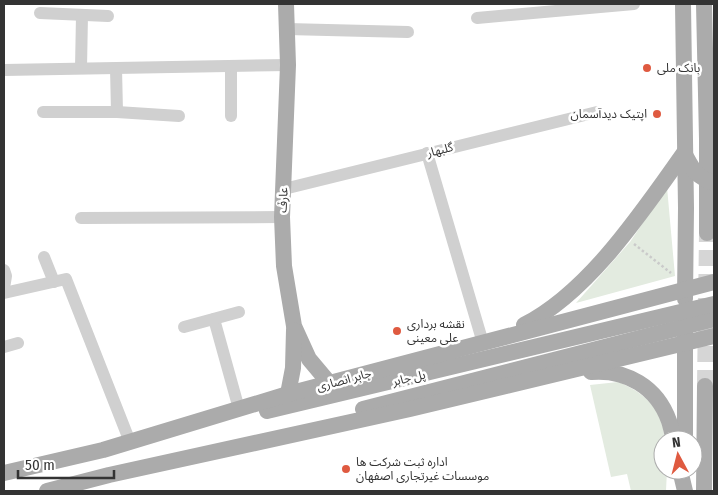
<svg xmlns="http://www.w3.org/2000/svg" width="718" height="495" font-family="'Fira Sans Condensed','Noto Sans Arabic',sans-serif">
<style>
.green{fill:#e3ebe0}
.lines{fill:none;stroke-linecap:round;stroke-linejoin:round}
.major-tunnel{stroke:#d6d6d6;stroke-width:16;stroke-dasharray:16 8;stroke-linecap:butt}
.path{stroke:#cacaca;stroke-width:2.5;stroke-dasharray:2.5 2.5;stroke-linecap:butt}
.minor{stroke:#d0d0d0;stroke-width:12}
.major{stroke:#ababab;stroke-width:16}
.poi-dot{fill:#df5a40;stroke:#fff;stroke-width:2}
.labels{text-anchor:middle;dominant-baseline:central;stroke-width:5;stroke-linejoin:round;paint-order:stroke}
.poi-label{font-size:12px;fill:#333;stroke:#fff;text-anchor:start}
.street-label{font-size:12px;fill:#333;stroke:#fff}
</style>
<rect width="100%" height="100%" fill="#fff"/>
<!-- green -->
<g class="green">
<path d="M667,187L675,276L576,303L630,242Z"/>
<path d="M618,382C636,389 654,401 661,420C663,426 664,434 665,440H663V470H667L666,491H631L627,474L611,477L590,385Z"/>
</g>
<g class="lines">
<!-- major-tunnel -->
<path class="major-tunnel" d="M705,386L707,233"/>
<!-- path -->
<path class="path" d="M634,244L671,273"/>
<!-- minor -->
<g class="minor">
<path d="M40,13L108,16"/>
<path d="M477,18L634,4"/>
<path d="M287,29L408,32"/>
<path d="M231,66V116"/>
<path d="M81,68L82,15"/>
<path d="M116,68L117,112"/>
<path d="M4,70L288,65"/>
<path d="M43,112H117L179,116"/>
<path d="M427,153L483,343"/>
<path d="M284,189L597,112"/>
<path d="M81,218L282,217"/>
<path d="M44,257L54,282"/>
<path d="M4,270L6,276L4,288"/>
<path d="M4,293L66,279L130,442"/>
<path d="M214,319L239,409"/>
<path d="M184,327L239,312"/>
<path d="M4,347L18,343"/>
</g>
<!-- major -->
<g class="major">
<path d="M286,4L288,65L282,217L284,266L294,326L309,359L330,384"/>
<path d="M683,4L686,208L685,299"/>
<path d="M704,4L707,139V233"/>
<path d="M524,325C589,292 642,212 684,153C694,171 695,176 714,183"/>
<path d="M685,333V440"/>
<path d="M591,372C626,369 657,387 669,421C671,427 672,434 674,440"/>
<path d="M288,394L293,368L294,330"/>
<path d="M363,409L714,319"/>
<path d="M267,411L714,304"/>
<path d="M680,470L685,491"/>
<path d="M4,473L103,450L288,394L714,282"/>
<path d="M47,491L109,475L410,409L714,336"/>
<path d="M704,491L705,386"/>
</g>
</g>
<!-- markers -->
<g class="poi-dot">
<circle cx="647" cy="68" r="5"/>
<circle cx="657" cy="114" r="5"/>
<circle cx="397" cy="331" r="5"/>
<circle cx="346" cy="469" r="5"/>
</g>
<g class="labels">
<!-- poi labels -->
<g class="poi-label">
<text x="657" y="68">بانک ملی</text>
<text x="647" y="114" text-anchor="end">اپتیک دیدآسمان</text>
<text x="407" y="324">نقشه برداری<tspan x="407" dy="14">علی معینی</tspan></text>
<text x="356" y="462">اداره ثبت شرکت ها<tspan x="356" dy="14">موسسات غیرتجاری اصفهان</tspan></text>
</g>
<!-- street labels -->
<g class="street-label">
<text transform="translate(440 150) rotate(-14)">گلبهار</text>
<text transform="translate(283 200) rotate(-87)">عارف</text>
<text transform="translate(409 378) rotate(-13)">پل جابر</text>
<text transform="translate(344 380) rotate(-15)">جابر انصاری</text>
</g>
</g>
<!-- border -->
<rect width="718" height="495" fill="none" stroke="#333333" stroke-width="10"/>
<!-- north arrow -->
<g transform="translate(678 455) rotate(353)"><circle r="24" fill="#ffffff" stroke="#adadad"/>
<path d="M0-4L9 19L0 12L-9 19Z" fill="#df5a40"/>
<text y="-8" font-size="14" font-weight="bold" text-anchor="middle" fill="#333333">N</text>
</g>
<!-- scale -->
<path d="M18 470v8h96v-8" fill="none" stroke="#333333" stroke-width="2.5"/>
<text x="25" y="470" font-size="15" fill="#333333" stroke="#ffffff" stroke-width="4" paint-order="stroke">50 m</text>
</svg>
